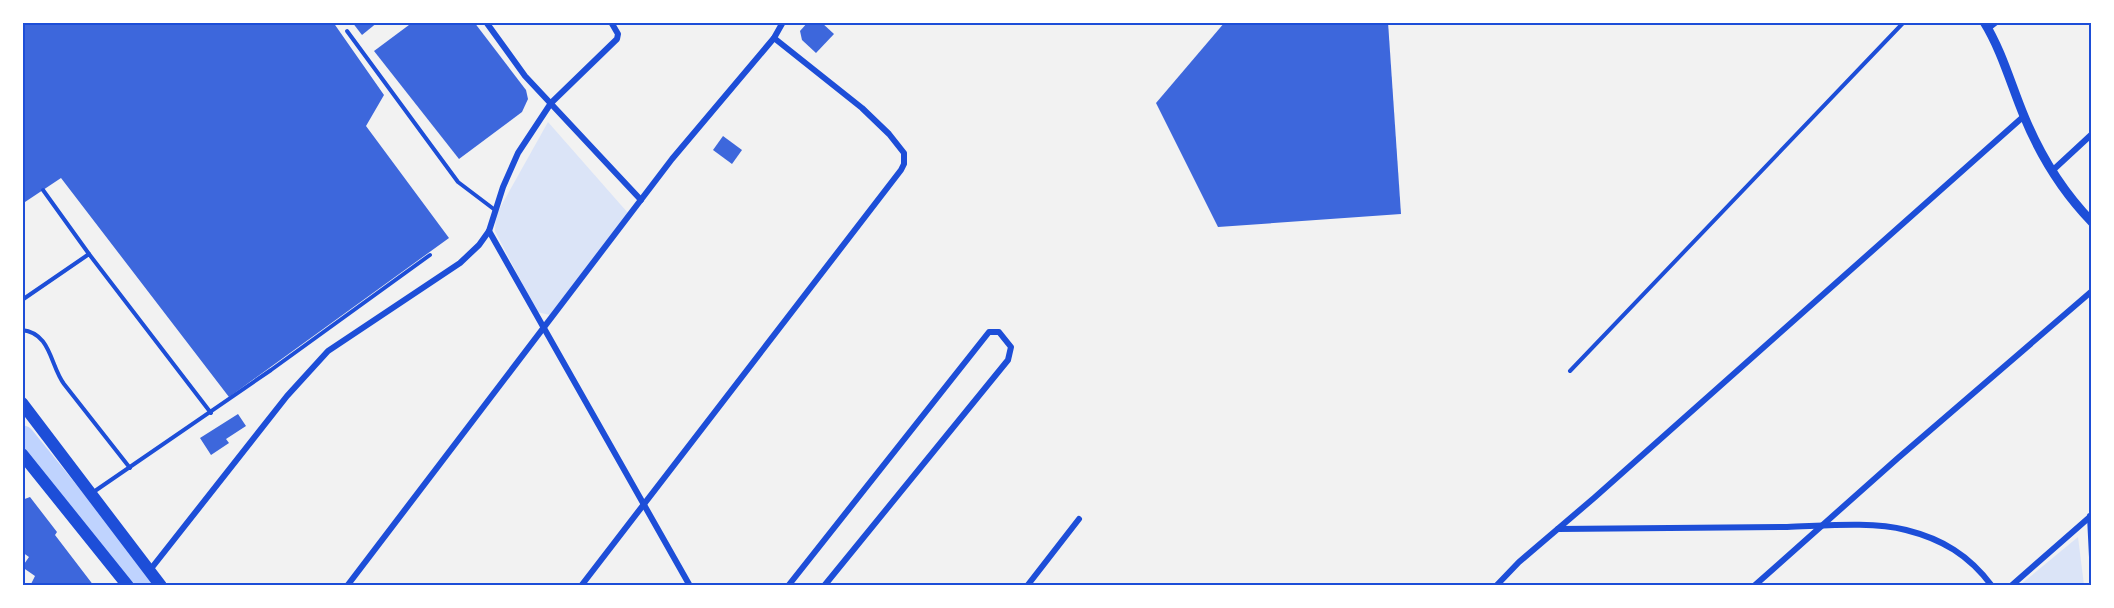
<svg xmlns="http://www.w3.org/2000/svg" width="2114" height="608" font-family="'Varela Round',sans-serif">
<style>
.green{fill:#dbe4f7}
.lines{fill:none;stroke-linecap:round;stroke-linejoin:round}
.river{stroke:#bfd3fe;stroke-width:27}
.building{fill:#3d67dc}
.service{stroke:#1d4ed8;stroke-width:4}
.minor{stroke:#1d4ed8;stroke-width:6}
.tertiary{stroke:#1d4ed8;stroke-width:9}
.primary{stroke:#1d4ed8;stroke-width:12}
.neatline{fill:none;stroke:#1d4ed8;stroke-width:2}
</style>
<rect width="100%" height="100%" fill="#f2f2f2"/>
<!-- green -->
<g class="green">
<path d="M548,122L628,213L550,315L537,312L495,231L496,215Z"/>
<path d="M2078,537L2084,585H2020Z"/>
</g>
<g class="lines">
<!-- river -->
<path class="river" d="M22,439L141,586"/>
</g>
<!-- building -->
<g class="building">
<path d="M22,22H333L384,95L366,126L449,238L229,397L61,178L22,204Z"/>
<path d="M352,22H378L362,35Z"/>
<path d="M413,22H474L526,90L528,99L522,112L459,159L374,51Z"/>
<path d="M808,22H821L834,34L816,53L802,40L800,31Z"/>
<path d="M1225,22H1388L1401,214L1218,227L1156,103Z"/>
<path d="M723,136L742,150L732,164L713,150Z"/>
<path d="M238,414L246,426L226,439L229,443L211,455L200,438Z"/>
<path d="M30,497L57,532L55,535L94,586H30L35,576L22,567L29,557L22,552V500Z"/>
</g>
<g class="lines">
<!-- service -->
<g class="service">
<path d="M1989,29L1998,22"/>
<path d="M347,31L458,182L495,210"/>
<path d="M43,190L89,254"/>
<path d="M22,300L89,254L211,413"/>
<path d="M22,330C51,333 50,365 64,384L130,468"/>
<path d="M22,369V382"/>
<path d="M1570,371L1904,22"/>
<path d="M92,493L271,370L430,255"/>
</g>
<!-- minor -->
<g class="minor">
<path d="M486,22L525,76L641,200"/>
<path d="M2052,171L2092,134"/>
<path d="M489,231L690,586"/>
<path d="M2090,516L2092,557"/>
<path d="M1558,529C1635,529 1711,528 1787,527C1822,526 1872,521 1906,530C1942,539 1969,555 1992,586"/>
<path d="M150,570L287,396L328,351L460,263L479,245L489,231L503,187L518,153L551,103L617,39L618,34L611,22"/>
<path d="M347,586L672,159L774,38L783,22"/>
<path d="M581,586L901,170L904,164V153L889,134L862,108L774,38"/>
<path d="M788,586L989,332H999L1011,347L1008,360L824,586"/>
<path d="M1027,586L1079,519"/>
<path d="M1496,586L1519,562L1594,498L2024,116"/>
<path d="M1754,586L1898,458L2092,291"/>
<path d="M2011,586L2092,515"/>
</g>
<!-- tertiary -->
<path class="tertiary" d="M1984,22C2002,51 2011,85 2024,116C2040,155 2062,191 2092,222"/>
<!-- primary -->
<g class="primary">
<path d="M22,403L161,586"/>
<path d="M22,454L128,586"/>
</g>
</g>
<!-- border -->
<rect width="2114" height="608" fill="none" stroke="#ffffff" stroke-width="48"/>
<rect x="24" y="24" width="2066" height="560" class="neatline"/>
</svg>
